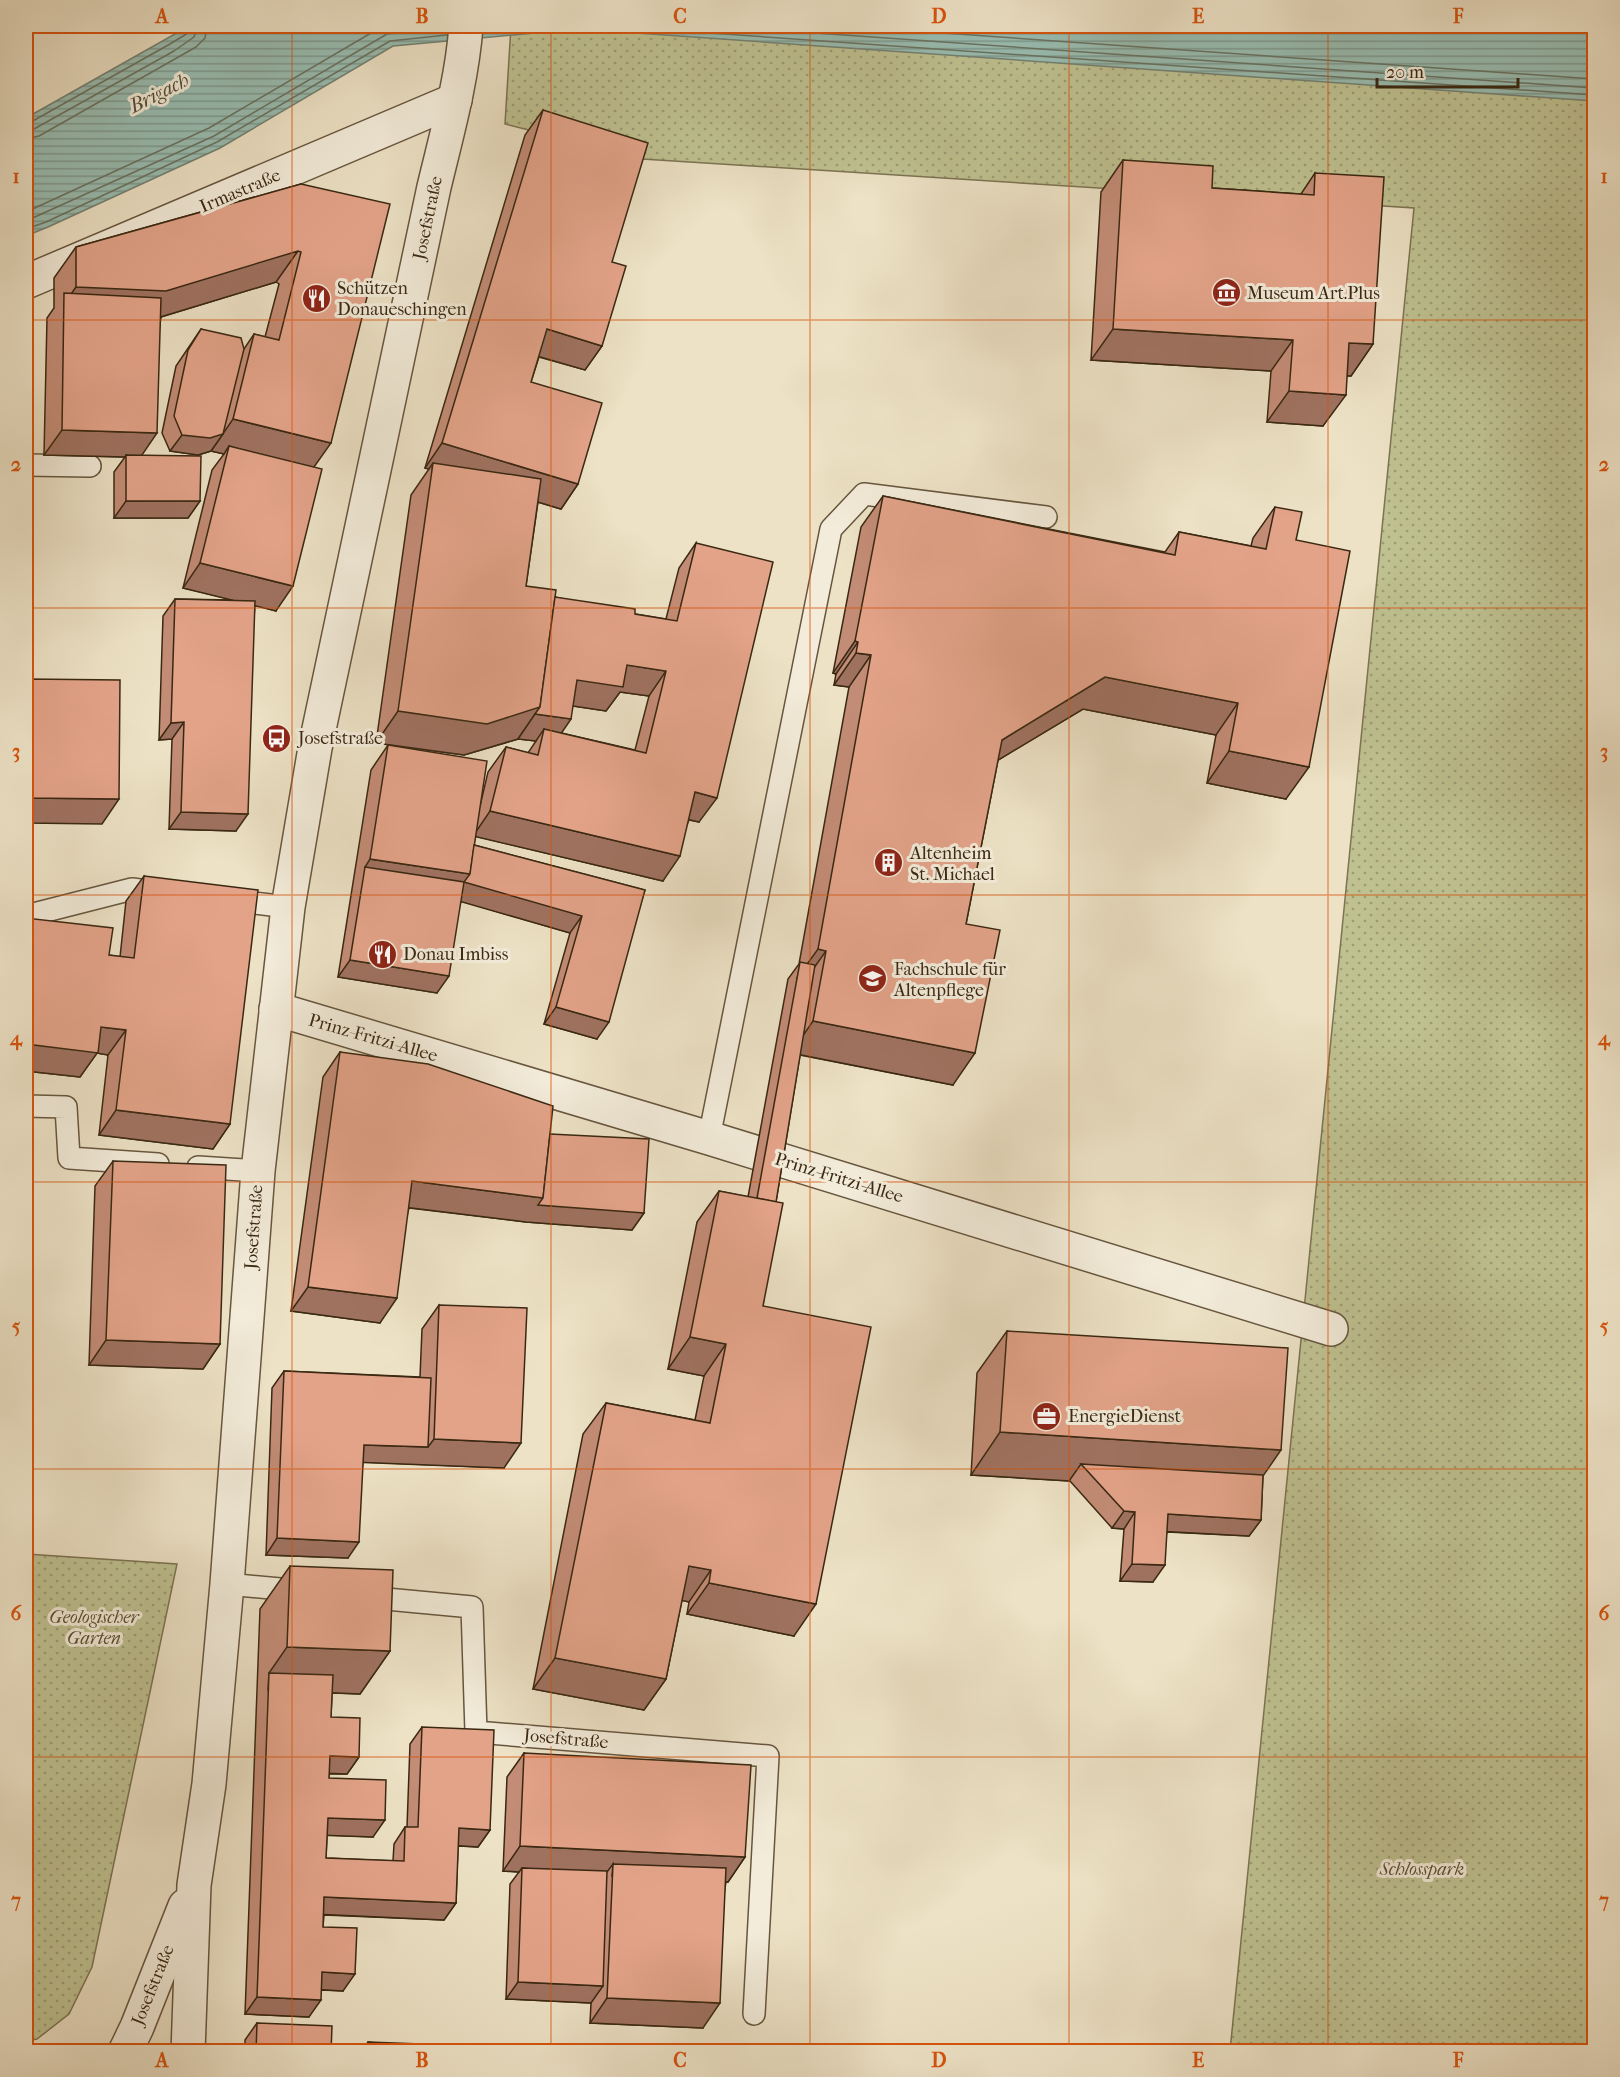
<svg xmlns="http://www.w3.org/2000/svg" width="1620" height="2077" font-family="'IM FELL French Canon',serif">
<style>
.park{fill:url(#park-dots);stroke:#7c7452;stroke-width:1.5}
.water{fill:url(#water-rules);stroke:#738273;stroke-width:1.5}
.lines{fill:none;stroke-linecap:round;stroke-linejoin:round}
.shore{stroke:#6a7362;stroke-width:1.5}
.lane-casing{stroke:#67563f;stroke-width:24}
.street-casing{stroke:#67563f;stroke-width:36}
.lane{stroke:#f3ecda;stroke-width:21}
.street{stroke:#f3ecda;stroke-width:33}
.wall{fill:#c38c76;stroke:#3a2812;stroke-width:1.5;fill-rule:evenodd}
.shaded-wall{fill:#9f7260;stroke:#3a2812;stroke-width:1.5}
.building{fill:#e3a389;stroke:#3a2812;stroke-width:1.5}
.grid{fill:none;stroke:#d7540d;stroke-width:1.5;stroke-opacity:0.55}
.labels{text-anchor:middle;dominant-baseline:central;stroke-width:6;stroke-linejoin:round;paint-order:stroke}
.street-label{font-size:18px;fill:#3a2812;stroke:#f3ecda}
.poi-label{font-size:18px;fill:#3a2812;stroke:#f3ecda;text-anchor:start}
.park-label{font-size:18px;font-style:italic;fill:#5b4e32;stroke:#f3ecda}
.water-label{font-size:20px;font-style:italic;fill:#524e3a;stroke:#f3ecda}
.neatline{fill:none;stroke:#d7540d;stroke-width:2}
.grid-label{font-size:20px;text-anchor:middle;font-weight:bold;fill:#d7540d}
</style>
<defs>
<pattern id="park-dots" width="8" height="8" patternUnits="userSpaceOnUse" patternTransform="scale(1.5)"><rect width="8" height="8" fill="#bfc191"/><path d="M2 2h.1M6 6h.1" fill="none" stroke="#9c9d75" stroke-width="1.8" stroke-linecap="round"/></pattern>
<pattern id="water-rules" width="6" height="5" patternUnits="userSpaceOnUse" patternTransform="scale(1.5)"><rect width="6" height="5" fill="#99beb3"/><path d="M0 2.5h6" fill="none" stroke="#7e9a90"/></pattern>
</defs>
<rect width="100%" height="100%" fill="#ede2c6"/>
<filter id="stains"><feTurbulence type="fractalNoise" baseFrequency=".00333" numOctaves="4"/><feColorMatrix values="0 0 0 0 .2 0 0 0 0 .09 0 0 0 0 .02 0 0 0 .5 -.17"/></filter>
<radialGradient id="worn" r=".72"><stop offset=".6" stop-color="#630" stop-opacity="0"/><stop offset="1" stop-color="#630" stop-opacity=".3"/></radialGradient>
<!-- park -->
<g class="park">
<path d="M511,26H1594V2051H1230L1414,208L642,159L505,124Z"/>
<path d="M26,1554L177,1564L92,1967L69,2014L37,2039L26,2041Z"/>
</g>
<!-- water -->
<path class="water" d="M189,26H1594V101L580,29L393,46L220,148L48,227L26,236V118Z"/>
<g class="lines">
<!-- shore -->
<g class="shore">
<path d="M609,26L1594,95"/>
<path d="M715,26L1594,88"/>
<path d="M843,26L1594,79"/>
<path d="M483,32L557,26"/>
<path d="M26,123L31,122L170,44L188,33L191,26"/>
<path d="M26,130L34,129L174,51L194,37L198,26"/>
<path d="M26,139L39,136L196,47L205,38L207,26"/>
<path d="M26,212L209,128L383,26"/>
<path d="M26,221L214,136L387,34L448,28"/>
<path d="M26,229L46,222L217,142L390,41L447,35"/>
</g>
<defs>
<g id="lane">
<path d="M26,465L90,466"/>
<path d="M229,900L288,907"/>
<path d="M26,916L132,889L162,893"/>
<path d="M26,1106L66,1107L69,1158L158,1164"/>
<path d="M709,1138L831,529L864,494L1046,517"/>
<path d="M198,1167L258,1171"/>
<path d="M227,1584L302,1591"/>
<path d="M365,1597L472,1607L476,1732L768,1756L754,2014"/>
</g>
<g id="street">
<path d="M26,282L455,100"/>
<path d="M276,1009L709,1138L1331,1329"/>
<path d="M125,2052L137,2027L185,1906"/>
<path d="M188,2052L194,1885L209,1784L227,1584L258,1171L288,907L315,748L434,187C447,133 462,80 466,26"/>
</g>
</defs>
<!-- lane casing -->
<use href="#lane" class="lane-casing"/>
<!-- street casing -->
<use href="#street" class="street-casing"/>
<!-- lane -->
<use href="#lane" class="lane"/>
<!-- street -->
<use href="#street" class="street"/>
</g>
<!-- wall -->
<g class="wall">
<path d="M543,110L612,262L602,346L585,370L539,357L531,382L578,484L561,509L538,502L526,586L555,597L635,614L666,619L679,568L696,543L699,822L689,820L663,881L475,836L474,845L645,890L597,1039L544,1024L570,933L461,901L437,993L338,977L371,770L388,745L480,806L488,772L506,747L528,753L536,741L518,739L464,755L376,743L411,495L429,469L425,468L525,135ZM620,692L649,696L635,750L561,733L573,706L606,711Z"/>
<path d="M1123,160L1212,188L1301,194L1315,173L1373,344L1351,376H1347L1323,426L1267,422L1271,371L1091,360L1101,192Z"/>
<path d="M301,184L314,467L276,611L255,605L236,831L169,829L172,739L159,740L163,616L175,599L234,600L183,588L212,470L224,454L211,451L198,455L170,451L162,433L176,366L201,329L244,349L254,334L265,337L279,284L276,282L161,317L142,455L200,501L188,518H114V472L125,457L44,455L47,318L54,308V278L76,247Z"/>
<path d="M883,496L1165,552L1179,532L1251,546L1253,538L1275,507L1296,540L1286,799L1207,783L1216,735L1083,709L998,760L966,924L953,1085L800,1055L776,1202L763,1306L794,1636L687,1614L689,1602L682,1600L666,1679L644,1710L533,1689L583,1434L606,1403L695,1420L704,1376L668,1369L697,1222L719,1191L748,1197L788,979L799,964L849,687L834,685L836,674L833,673L861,527Z"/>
<path d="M144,876L230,1124L213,1149L99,1135L108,1055L97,1053L80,1077L26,1071V918L109,955L120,957L126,901Z"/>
<path d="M340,1052L550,1134L644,1213L632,1230L526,1222L409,1208L380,1323L291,1311L323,1077Z"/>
<path d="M113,1161L220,1344L203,1369L89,1365L95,1186Z"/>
<path d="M439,1305L504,1468L363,1462L348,1558L266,1555L272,1388L284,1371L420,1377L422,1329Z"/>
<path d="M1007,1331L1263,1475L1261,1520L1249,1536L1167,1532L1153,1582L1120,1581L1124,1529L1112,1528L1070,1481L971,1475L977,1373Z"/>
<path d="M290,1566L390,1651L360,1694L332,1693L331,1717L359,1757L347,1774H329V1778L373,1837L327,1835L326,1858L393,1861L394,1844L405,1827H407L410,1744L422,1727L490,1830L478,1847L458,1846L456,1903L444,1920L324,1915L323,1927L343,1991L321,1990L309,2017L245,2014L260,1609Z"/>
<path d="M524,1753L745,1857L728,1882H726L703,2028L590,2023L591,2003L506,1999L510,1884L519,1872L503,1871L507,1777Z"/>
<path d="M257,2023L331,2052H245V2040Z"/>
<path d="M368,2042L446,2052H361Z"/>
</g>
<!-- shaded-wall -->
<g class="shaded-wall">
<path d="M298,251L276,282L144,322L64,304L76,287Z"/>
<path d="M547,329L602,346L585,370L530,354Z"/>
<path d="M1113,329L1293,340L1271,371L1091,360Z"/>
<path d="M1349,343L1373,344L1351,376L1327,374Z"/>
<path d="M1289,391L1346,395L1323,426L1267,422Z"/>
<path d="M233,419L331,443L309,474L229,446L224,454L211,451Z"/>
<path d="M62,430L157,433L140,458L126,455L125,457L44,455Z"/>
<path d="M223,434L211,451L198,455L170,451L182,435Z"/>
<path d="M442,443L578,484L561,509L432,470L433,463L429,469L425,468Z"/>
<path d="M126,501H200L188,518H114Z"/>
<path d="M200,563L293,586L276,611L183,588Z"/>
<path d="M855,641L858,642L836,674L833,673Z"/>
<path d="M856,653L871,655L849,687L834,685Z"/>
<path d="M627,665L666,671L649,696L620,692L606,711L560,704L577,680Z"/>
<path d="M1105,677L1238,703L1216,735L1083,709L980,771L1002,740Z"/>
<path d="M540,707L518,739L464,755L376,743L398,711Z"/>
<path d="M535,714L571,719L554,744L544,729L536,741L518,739Z"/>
<path d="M184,722L172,739L159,740L171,723Z"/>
<path d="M1229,751L1309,767L1286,799L1207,783Z"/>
<path d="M695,792L717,798L699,822L678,817Z"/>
<path d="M26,798L119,799L102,824L26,823Z"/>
<path d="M490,811L680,856L663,881L473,836Z"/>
<path d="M181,812L248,814L236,831L169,829Z"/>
<path d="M370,859L470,874L582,916L570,933L452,899L365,867Z"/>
<path d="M818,949L826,951L804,982L797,978Z"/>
<path d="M350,960L449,976L437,993L338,977Z"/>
<path d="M556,1007L609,1022L597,1039L544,1024Z"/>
<path d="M813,1021L975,1053L953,1085L791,1053Z"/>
<path d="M101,1027L126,1030L108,1055L97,1053L80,1077L26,1071V1044Z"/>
<path d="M116,1110L230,1124L213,1149L99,1135Z"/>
<path d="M412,1181L543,1198L644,1213L632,1230L526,1222L395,1206Z"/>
<path d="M308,1287L397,1298L380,1323L291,1311Z"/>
<path d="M690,1337L726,1344L704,1376L668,1369Z"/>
<path d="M106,1340L220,1344L203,1369L89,1365Z"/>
<path d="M1000,1432L1281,1450L1252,1492L1081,1464L1069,1481H1070L971,1475Z"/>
<path d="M434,1439L521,1443L504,1468L352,1462L364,1445L428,1447Z"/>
<path d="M1124,1511L1135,1512L1124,1529L1112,1528Z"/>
<path d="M1168,1514L1261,1520L1249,1536L1156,1531Z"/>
<path d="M277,1538L359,1542L348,1558L266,1555Z"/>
<path d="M1132,1564L1165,1565L1153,1582L1120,1581Z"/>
<path d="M689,1566L711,1570L689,1602L667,1597Z"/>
<path d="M709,1583L816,1604L794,1636L687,1614Z"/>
<path d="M287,1647L390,1651L360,1694L268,1690L269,1673Z"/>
<path d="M555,1658L666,1679L644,1710L533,1689Z"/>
<path d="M330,1756L359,1757L347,1774L318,1773Z"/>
<path d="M328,1818L385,1820L373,1837L316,1835Z"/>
<path d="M459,1828L490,1830L478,1847L447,1845Z"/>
<path d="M520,1846L745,1857L728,1882L612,1876L613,1864L604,1876L522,1868L519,1872L503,1871Z"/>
<path d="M324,1897L456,1903L444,1920L313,1914Z"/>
<path d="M322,1972L355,1974L343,1991L310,1989Z"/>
<path d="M518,1982L603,1986L591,2003L506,1999Z"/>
<path d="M257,1997L321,2000L309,2017L245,2014Z"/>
<path d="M607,1998L720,2003L703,2028L590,2023Z"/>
</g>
<!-- building -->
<g class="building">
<path d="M543,110L648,143L612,262L626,266L602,346L547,329L531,382L602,403L578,484L442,443Z"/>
<path d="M1123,160L1213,166L1212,188L1314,195L1315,173L1384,177L1373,344L1349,343L1346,395L1289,391L1293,340L1113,329Z"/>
<path d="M301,184L390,204L331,443L233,419L254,334L279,340L301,252L298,251L166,291L76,287V247Z"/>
<path d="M64,293L161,298L157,433L62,430Z"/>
<path d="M201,329L241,338L244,349L223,434L210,438L182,435L174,416L188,350Z"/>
<path d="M229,446L322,469L293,586L200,563Z"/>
<path d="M126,455L201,456L200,501H126Z"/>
<path d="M433,463L541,479L526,586L556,590L540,707L487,724L398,711Z"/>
<path d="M883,496L1175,555L1179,532L1266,549L1275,507L1302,512L1296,540L1350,551L1309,767L1229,751L1238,703L1105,677L1002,740L966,924L1000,930L975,1053L813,1021L826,951L818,949L871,655L856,653L858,642L855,641Z"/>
<path d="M696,543L773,562L717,798L695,792L680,856L490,811L506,747L538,755L544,729L646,753L666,671L627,665L623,687L577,680L571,719L535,714L540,707L555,597L635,609V614L677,621Z"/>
<path d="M175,599L255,601L248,814L181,812L184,722L171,723Z"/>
<path d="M26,679L120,680L119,799L26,798Z"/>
<path d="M388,745L487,761L470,874L370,859Z"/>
<path d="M474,845L645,890L609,1022L556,1007L582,916L464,882L470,874Z"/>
<path d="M365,867L464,882L449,976L350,960Z"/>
<path d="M144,876L258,890L230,1124L116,1110L126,1030L101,1027L98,1053L26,1044V918L113,928L109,955L134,958Z"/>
<path d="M800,962L815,965L776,1202L757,1198Z"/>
<path d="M340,1052L428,1064L553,1106L543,1198L412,1181L397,1298L308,1287Z"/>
<path d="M550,1134L649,1139L644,1213L538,1205L543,1198Z"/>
<path d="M26,1143H29L26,1275Z"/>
<path d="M113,1161L226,1165L220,1344L106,1340Z"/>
<path d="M719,1191L783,1203L763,1306L871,1327L816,1604L709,1583L711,1570L689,1566L666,1679L555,1658L606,1403L710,1423L726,1344L690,1337Z"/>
<path d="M439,1305L527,1308L521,1443L434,1439Z"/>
<path d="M1007,1331L1288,1348L1281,1450L1000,1432Z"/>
<path d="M284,1371L431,1378L428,1447L364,1445L359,1542L277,1538Z"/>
<path d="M1081,1464L1263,1475L1261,1520L1168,1514L1165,1565L1132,1564L1135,1512L1124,1511Z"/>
<path d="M290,1566L393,1570L390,1651L287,1647Z"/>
<path d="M269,1673L333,1675L331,1717L360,1718L359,1757L330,1756L329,1778L386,1780L385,1820L328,1818L326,1858L404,1861L405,1827H418L422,1727L494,1730L490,1830L459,1828L456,1903L324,1897L323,1927L357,1928L355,1974L322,1972L321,2000L257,1997Z"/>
<path d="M524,1753L751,1765L745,1857L520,1846Z"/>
<path d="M613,1864L726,1868L720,2003L607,1998Z"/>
<path d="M522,1868L607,1871L603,1986L518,1982Z"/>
<path d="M257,2023L332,2026L331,2052H256Z"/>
<path d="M368,2042L447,2045L446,2052H367Z"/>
</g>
<!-- grid -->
<path class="grid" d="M292,26V2052M551,26V2052M810,26V2052M1069,26V2052M1328,26V2052M26,320H1594M26,608H1594M26,895H1594M26,1182H1594M26,1469H1594M26,1757H1594"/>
<!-- icons -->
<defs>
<symbol id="museum-disc" viewBox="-11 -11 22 22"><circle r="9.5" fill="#8f2418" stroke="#f3ecda"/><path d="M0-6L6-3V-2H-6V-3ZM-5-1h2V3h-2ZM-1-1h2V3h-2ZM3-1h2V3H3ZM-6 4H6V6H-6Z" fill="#fff"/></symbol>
<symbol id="restaurant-disc" viewBox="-11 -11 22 22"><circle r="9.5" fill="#8f2418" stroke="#f3ecda"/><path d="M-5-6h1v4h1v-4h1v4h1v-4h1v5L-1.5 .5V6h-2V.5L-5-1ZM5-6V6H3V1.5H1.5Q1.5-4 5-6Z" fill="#fff"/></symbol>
<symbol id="bus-disc" viewBox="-11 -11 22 22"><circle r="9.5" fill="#8f2418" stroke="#f3ecda"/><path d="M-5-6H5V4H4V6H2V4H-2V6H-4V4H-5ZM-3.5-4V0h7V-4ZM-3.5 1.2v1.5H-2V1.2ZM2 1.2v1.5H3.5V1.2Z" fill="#fff"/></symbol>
<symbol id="building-disc" viewBox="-11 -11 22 22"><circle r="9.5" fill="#8f2418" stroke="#f3ecda"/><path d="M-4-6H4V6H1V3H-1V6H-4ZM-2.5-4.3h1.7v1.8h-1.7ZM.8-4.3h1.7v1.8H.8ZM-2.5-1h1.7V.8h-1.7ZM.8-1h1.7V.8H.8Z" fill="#fff"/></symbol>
<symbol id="university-disc" viewBox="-11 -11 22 22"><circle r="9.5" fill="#8f2418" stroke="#f3ecda"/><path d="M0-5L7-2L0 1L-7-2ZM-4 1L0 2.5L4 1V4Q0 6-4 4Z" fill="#fff"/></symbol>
<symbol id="office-disc" viewBox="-11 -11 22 22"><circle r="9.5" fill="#8f2418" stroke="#f3ecda"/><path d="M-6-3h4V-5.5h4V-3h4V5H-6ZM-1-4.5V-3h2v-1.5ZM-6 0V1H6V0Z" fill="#fff"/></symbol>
</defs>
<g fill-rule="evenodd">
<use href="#museum-disc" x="1210" y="276" width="33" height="33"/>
<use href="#restaurant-disc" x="300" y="282" width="33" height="33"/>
<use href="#bus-disc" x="260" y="722" width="33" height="33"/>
<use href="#building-disc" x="872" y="846" width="33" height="33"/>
<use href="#restaurant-disc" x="366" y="938" width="33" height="33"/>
<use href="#university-disc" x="856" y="962" width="33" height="33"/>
<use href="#office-disc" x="1030" y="1400" width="33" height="33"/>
</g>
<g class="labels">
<!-- street labels -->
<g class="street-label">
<text transform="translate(240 191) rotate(-23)">Irmastraße</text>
<text transform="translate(428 218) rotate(-78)">Josefstraße</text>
<text transform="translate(373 1038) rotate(16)">Prinz-Fritzi-Allee</text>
<text transform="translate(839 1178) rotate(17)">Prinz-Fritzi-Allee</text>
<text transform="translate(254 1227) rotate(-86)">Josefstraße</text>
<text transform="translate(566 1739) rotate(5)">Josefstraße</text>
<text transform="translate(153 1985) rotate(-68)">Josefstraße</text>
</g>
<!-- poi labels -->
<g class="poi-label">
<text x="337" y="288">Schützen<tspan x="337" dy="21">Donaueschingen</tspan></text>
<text x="1247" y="293">Museum Art.Plus</text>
<text x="298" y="738">Josefstraße</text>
<text x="910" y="853">Altenheim<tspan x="910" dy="21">St. Michael</tspan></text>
<text x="403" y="954">Donau Imbiss</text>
<text x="894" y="969">Fachschule für<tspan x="894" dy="21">Altenpflege</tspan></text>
<text x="1068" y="1416">EnergieDienst</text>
</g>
<!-- park labels -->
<g class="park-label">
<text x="94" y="1617">Geologischer<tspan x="94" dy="21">Garten</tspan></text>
<text x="1422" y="1869">Schlosspark</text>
</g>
<!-- water labels -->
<g class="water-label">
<text transform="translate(159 93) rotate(-27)">Brigach</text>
</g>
</g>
<!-- margin -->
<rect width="1620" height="2077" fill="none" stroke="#ede2c6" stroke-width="66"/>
<!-- scale -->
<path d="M1377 78v9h141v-9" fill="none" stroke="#3a2812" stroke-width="3"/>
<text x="1386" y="78" font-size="18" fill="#3a2812" stroke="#f3ecda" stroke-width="4.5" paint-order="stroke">20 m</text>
<rect x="33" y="33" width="1554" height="2011" class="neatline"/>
<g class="grid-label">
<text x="162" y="23">A</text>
<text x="422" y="23">B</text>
<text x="680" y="23">C</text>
<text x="939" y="23">D</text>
<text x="1198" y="23">E</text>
<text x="1458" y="23">F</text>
<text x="16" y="183">1</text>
<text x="1604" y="183">1</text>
<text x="16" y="471">2</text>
<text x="1604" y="471">2</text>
<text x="16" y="758">3</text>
<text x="1604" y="758">3</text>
<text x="16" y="1045">4</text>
<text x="1604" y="1045">4</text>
<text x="16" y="1333">5</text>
<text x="1604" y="1333">5</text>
<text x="16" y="1620">6</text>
<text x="1604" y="1620">6</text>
<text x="16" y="1907">7</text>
<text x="1604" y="1907">7</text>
<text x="162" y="2067">A</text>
<text x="422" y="2067">B</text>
<text x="680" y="2067">C</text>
<text x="939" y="2067">D</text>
<text x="1198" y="2067">E</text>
<text x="1458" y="2067">F</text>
</g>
<rect width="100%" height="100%" filter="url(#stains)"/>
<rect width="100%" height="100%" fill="url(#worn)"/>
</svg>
